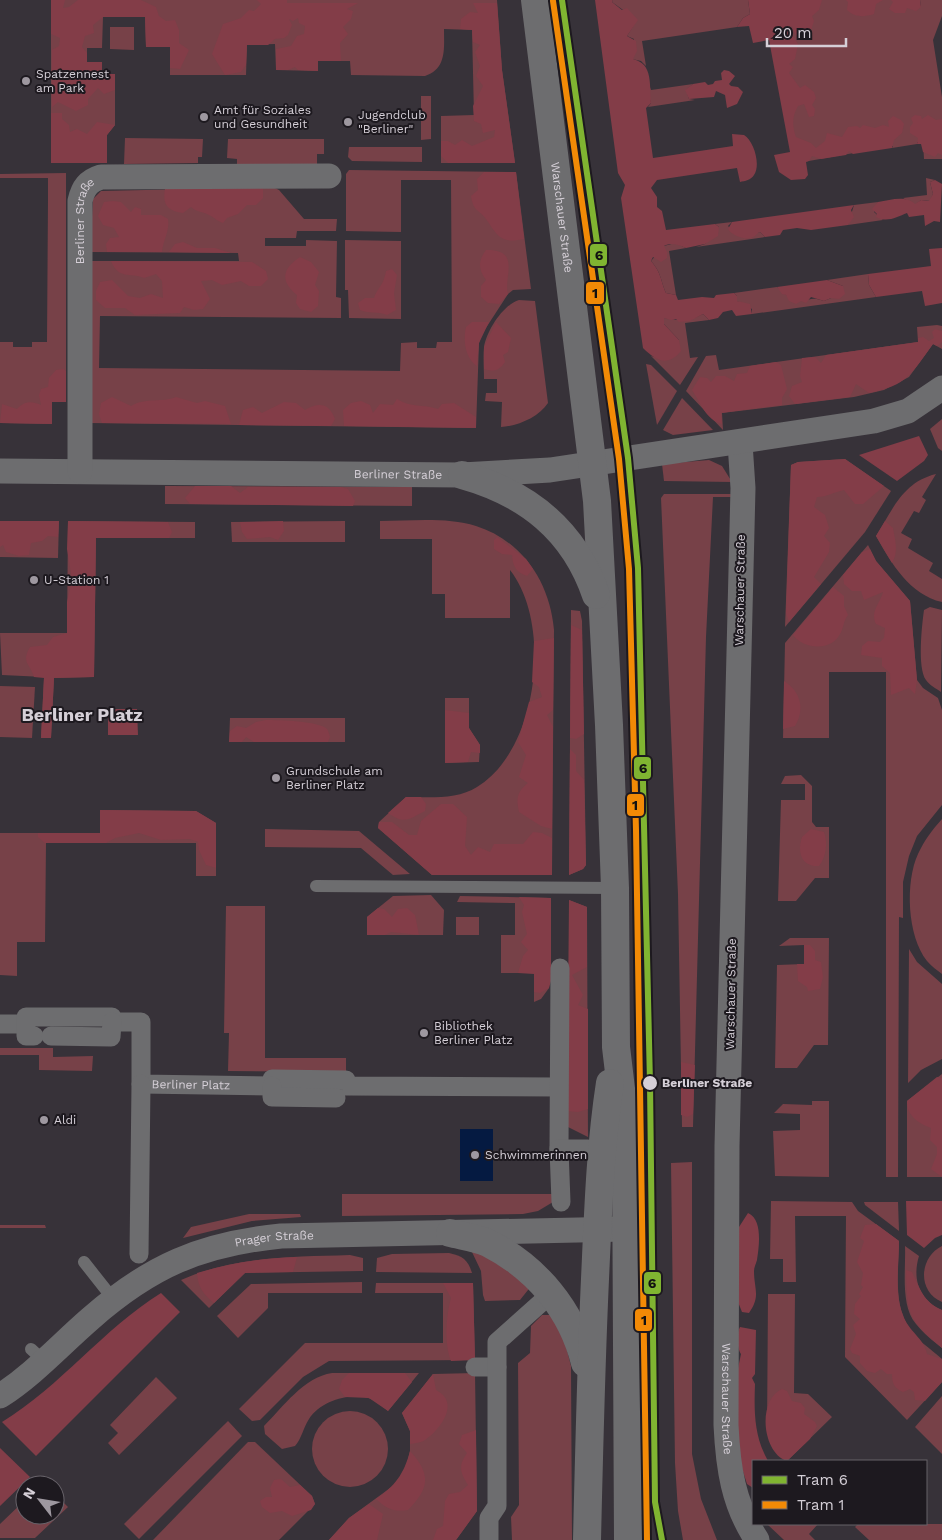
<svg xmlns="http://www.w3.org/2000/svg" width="942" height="1540" font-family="'Work Sans',sans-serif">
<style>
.green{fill:#774148}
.forest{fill:#833d48}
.water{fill:#051a41}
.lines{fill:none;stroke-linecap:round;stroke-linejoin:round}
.service{stroke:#6d6d6f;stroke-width:12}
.pedestrian{stroke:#6d6d6f;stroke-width:19}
.minor{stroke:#6d6d6f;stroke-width:25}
.tertiary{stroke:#6d6d6f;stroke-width:28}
.tram-1-casing{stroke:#1d191f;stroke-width:10}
.tram-2-casing{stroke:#1d191f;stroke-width:10}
.tram-1{stroke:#80b431;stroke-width:6}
.tram-2{stroke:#f28a06;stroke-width:6}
.poi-dot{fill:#9e98a0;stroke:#1d191f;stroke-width:2}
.stop-dot{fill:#d5cfd7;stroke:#1d191f;stroke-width:2}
.labels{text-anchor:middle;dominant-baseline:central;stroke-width:4;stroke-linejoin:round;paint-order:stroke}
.poi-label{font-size:12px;fill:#d5cfd7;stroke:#1d191f;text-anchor:start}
.street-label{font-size:12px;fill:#d5cfd7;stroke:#1d191f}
.stop-label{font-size:12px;font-weight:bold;fill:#d5cfd7;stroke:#1d191f;text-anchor:start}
.district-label{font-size:18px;font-weight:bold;fill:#d5cfd7;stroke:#1d191f}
.line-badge{stroke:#1d191f;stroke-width:2}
.pale-badge-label{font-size:14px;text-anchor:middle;font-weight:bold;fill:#111}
</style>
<rect width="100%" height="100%" fill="#373239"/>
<!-- green -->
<g class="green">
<path d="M51,0H497L502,70L515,163H441V116L474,115L472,30L444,29C444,48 447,69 425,76L351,75L350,61H318V71L276,70L275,44L247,45L246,75H170V47H146L145,17H103L102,48H87V62H102V74H115V125L107,135V163H51Z"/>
<path d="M613,0H748L750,14L743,18L737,27L642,41L646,66L641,61L632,59L634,39L627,36L637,20L612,2Z"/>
<path d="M817,0H901L921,7L920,0H942V16L933,40L942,97V159H924L923,142H917V144L892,148L893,146L792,164L781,25Z"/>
<path d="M110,27H134V50L110,49Z"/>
<path d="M693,84L686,90L689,99L695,100L648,107L651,103L648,92L650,87L651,90Z"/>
<path d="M421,96H431V139L421,140Z"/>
<path d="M125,138L203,139L202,157H198V163L124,164Z"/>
<path d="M228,139H324V154H317V164L237,165V159L227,158Z"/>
<path d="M349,147H422V162L352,161L348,157Z"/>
<path d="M349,170L516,172L531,289L513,290L508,294L482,334L479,343L476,428L89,423L90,261H239L238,253L90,252L93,199L101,191L273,187L279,190L304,219H337L336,231H297L296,238H265V246H306V240L337,241L336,297L341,298V318L100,316L99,368L400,371L401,343L417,342V348H436L437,342H452L451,180H401V232L346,231V174Z"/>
<path d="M66,173V402H52V424L0,423V342H13V347H32V342H47L48,199V178H0V174Z"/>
<path d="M926,178L935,180L930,182L933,194L930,201L921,200L915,205L903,198L927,195Z"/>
<path d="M878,202L874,212L883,220L848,225L854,205Z"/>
<path d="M732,222L728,226C742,240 743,238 760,232L765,237L696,247L705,244L719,227L715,224Z"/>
<path d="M345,240L401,241V319L349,318L348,290H345Z"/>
<path d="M675,243L686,248L669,251L676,295L666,293C660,279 662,274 651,261L664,246Z"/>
<path d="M868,274L869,285L876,297L752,314V309L737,301V296L734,293L777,287C782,293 792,300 801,300C811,301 810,296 824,301L831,298L843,286L827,280Z"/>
<path d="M519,300L535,301L548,403C539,417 518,426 501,427L502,402L485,401L486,393H497V379H484C484,369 483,357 484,347C487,330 503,305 519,300Z"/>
<path d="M703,314L709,320L685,323L690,358L698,357L680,385L651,356L655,357L679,340L664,324V318C682,320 685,323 703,314Z"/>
<path d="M937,325L942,326V349L933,344L909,377L884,390L854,397L722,413L723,430L686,391L706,356L716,355L719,370L918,342L917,327Z"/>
<path d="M646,364L651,365L677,391L657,425Z"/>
<path d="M682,398L713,430L673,435L663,430Z"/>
<path d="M942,419V451L938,448L930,429Z"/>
<path d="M845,459L891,491L865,532L785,627L791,465L798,462Z"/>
<path d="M709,460L722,466L732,482L664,481L662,464Z"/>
<path d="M936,474L922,497L926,500L919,513L914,511L901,533L912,539L908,548L933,563L929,571L942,579V602C910,595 891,563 876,536C893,509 903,482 936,474Z"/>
<path d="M165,486L412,487V506L165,504Z"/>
<path d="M664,494H734V497H713L706,637L693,1127H682L678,894L661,498Z"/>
<path d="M0,521H59L58,558L0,557Z"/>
<path d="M68,521L195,522V538H96L94,677L54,678L51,738H41L44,677L2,675L0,633H67Z"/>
<path d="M345,521V542H232L231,522Z"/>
<path d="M380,521C411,521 447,517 476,526C523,541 550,583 554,630L552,875H432L378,828L379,822L406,797C428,797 457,800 477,787C538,750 553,625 510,570V618H445V594H432V539H380Z"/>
<path d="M868,545L876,561L910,601L917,680L923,688L938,698L942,710V805L917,836L909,856L903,882V918L899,917L898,1177H886V672H829V738H783L785,643Z"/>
<path d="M930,607L942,610L941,692C937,689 929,685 926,680C917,668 922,624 924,610Z"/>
<path d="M571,610L580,611L582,621L586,865L583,869L569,875Z"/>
<path d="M0,686L35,687L32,738L0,737Z"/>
<path d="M445,698H469V728L480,745L479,762L445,763Z"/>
<path d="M230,718H345V742H229Z"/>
<path d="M801,775L812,786V822L816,827H829V878H815L796,901H778L781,800H805V784H781L785,776Z"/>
<path d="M100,810L196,811L216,823V876H196V843H46L45,942H17V976L0,975V833H100Z"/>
<path d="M942,819V974C937,970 931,966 927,961C907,936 905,882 918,854C924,841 932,830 942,819Z"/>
<path d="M265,829L359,831L410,874L393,875L361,848L265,847Z"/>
<path d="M431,895L444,910L443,935H367V917L393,896Z"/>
<path d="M460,896L551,898L549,988L541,999L534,1002V973H501V935H515V903L457,902Z"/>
<path d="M569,900L587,907L588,1137L562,1124L569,1099Z"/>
<path d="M226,906H265V1058H346V1072L228,1071L229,1033H224Z"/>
<rect x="456" y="917" width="23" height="18"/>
<path d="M790,938H829L828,1045H814L797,1068H775L777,965L804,964V945L779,946Z"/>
<path d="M909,949L917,962L942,984V1059L921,1070L908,1083Z"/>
<path d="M0,1048H53V1057L93,1056L92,1071L39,1070V1055H0Z"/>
<path d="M942,1074V1177H907V1101Z"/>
<path d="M812,1101H829V1177L775,1176L773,1131L800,1130V1114L774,1113L783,1104L812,1105Z"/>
<path d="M692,1162V1454L701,1499L717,1540H683L678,1511L675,1463L671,1163Z"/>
<path d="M342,1194H553V1202L538,1211L523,1214L342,1216Z"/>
<path d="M771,1201L852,1202L858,1211L899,1241C899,1268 893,1302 908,1326C915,1339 931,1349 942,1359V1382L907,1420L845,1357L846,1216H795L796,1282H783V1259H770Z"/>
<path d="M864,1202H898L899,1231L865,1205Z"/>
<path d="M249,1214H300L301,1217L252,1221L183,1238L191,1227Z"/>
<path d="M0,1225H45L46,1228H0Z"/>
<path d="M646,1237L649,1515L640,1514L636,1238Z"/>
<path d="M905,1246L919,1256C912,1279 919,1300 942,1310V1348C933,1341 923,1333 916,1324C900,1305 906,1270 905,1246Z"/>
<path d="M942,1246V1302C917,1292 919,1257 942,1246Z"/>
<path d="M474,1249L532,1285L520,1300L485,1301L483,1295L481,1271L472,1252Z"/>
<path d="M449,1253C463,1256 468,1260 472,1273L376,1272L377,1258L392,1254Z"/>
<path d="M350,1255L363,1258V1271L245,1273L209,1308L181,1280C235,1256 291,1257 350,1255Z"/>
<path d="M362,1282V1293H268V1308L238,1338L217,1316L251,1284Z"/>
<path d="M376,1283H473L475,1360L329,1361L303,1377L260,1420L252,1421L239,1409L305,1343H443V1293H375Z"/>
<path d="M768,1294H795L794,1393L808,1394L832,1417L787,1461L778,1454L767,1432Z"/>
<path d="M542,1315H555L560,1322L571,1366L572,1540H512L511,1517L519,1505L518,1363L530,1353L531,1326Z"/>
<path d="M332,1373H419L388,1411C382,1406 376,1400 368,1398C348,1393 321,1401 309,1419C303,1428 302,1438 295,1446L282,1449L265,1434L264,1426C283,1407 304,1377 332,1373Z"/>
<path d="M475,1373L477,1511L456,1540H329L349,1518L397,1483L406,1467L410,1451V1431L402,1413L433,1374Z"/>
<path d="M156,1377L177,1398L119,1455L108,1443L118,1433L110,1425Z"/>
<path d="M942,1396V1454L915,1427Z"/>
<circle cx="350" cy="1449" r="38"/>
<path d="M228,1421L242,1436L139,1539L124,1524Z"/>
<path d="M248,1442H255L312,1496L315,1504L279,1540H153Z"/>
<path d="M55,1494L68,1507L35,1538H0V1524L25,1500V1515H55Z"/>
<path d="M767,1524H818L809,1534L815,1540H784Z"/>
<path d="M858,1524H942V1540H869L855,1527Z"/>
</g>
<!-- forest -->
<g class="forest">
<path d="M51,0H65L63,8L69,7L78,0H141L156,7L159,16L166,21L175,20L179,30V43L189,50L180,69L170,68V47H146L145,17H103L93,25L94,33L85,36L82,47L87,53V62H102V74H115V90L104,94L98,88L88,99V105L76,111L58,102L52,107V50L59,46L60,38L51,34Z"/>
<path d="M257,0H287V3H358L347,9L353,11L351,19L343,27L348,34L340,43L341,61H318V71L298,70L295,67L288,70H276V49L291,46L297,36L304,34L305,26L299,23L298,18L293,21L289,19L292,25L288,35L284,38L275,39L268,45H247L246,65L241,72L225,75L212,54L223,24L241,18L249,10L254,11L261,4Z"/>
<path d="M595,0H613L612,2L622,10L627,8L638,20L627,36L636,41L637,51L633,59C654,64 649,86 651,103L646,108L653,158L733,146L732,134L744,135C754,141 761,165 754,175C751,180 745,181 740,182L737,168L657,180L651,188L657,197V207L662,211L666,230L715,224L719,227L718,236L705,244L686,248C678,245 672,242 664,246L667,252V258L661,262L653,257L651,261C662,274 660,279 666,293L676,295L678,300L702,297L714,298L716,295L734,293L737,296V301L750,304L752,314L736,316L732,310L723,312L718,318L709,320L703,314L690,321L679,322L676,319L671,320L664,318V324L679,340L681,351C668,367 656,361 643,348L621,198L625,185L618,173Z"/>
<path d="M748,0H822L819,10L812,16L814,21L810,33L801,37L795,34L792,26L788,28L798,44L795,59L789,64L793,67L789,73L800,88L805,85L814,92L816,98L812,105L815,109L814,116L809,117L804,104L798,106C792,116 792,126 796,137L811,143L816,148L825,141L827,133L842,137L848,127L857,126L860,128L863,125L875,128L883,125L889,127L888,121L893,116L901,120L904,124L902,133L894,140L892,148L853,154L849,151L846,155L821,159L812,156L809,161L806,162L808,175L805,179L791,180L779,172L774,155L790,152L769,40L753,43L749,26L737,27L743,18L750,14Z"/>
<path d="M846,0H883L876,4L874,14C863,17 856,18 847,10L848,2Z"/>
<path d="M891,0H920L921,7L916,11L907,8L905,13H895L889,9L893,2Z"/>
<path d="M473,3H497L502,70L515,163H448L441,156V141H448L455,145L462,140L472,146L494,137L495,130L483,133L481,124L474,121L473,106L483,86L476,76L480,66L475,52L480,45L473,42L472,30L460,29L461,19L470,12L478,13Z"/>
<path d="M724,70L729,71L735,76L729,84L731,86L738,87L743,92L737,104L727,108L725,95L716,91L714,97L689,99L685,90L693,84L705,82L708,85L713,84L715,81L722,80L721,73Z"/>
<path d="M51,113H62V119L69,125L70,132L77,129L87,134L97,122L115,125L107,135V163H51Z"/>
<path d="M915,115L921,116L922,119L928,115L936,120L942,119V155L938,153L935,157L923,152L921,144H917L918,138L910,133V127L913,123L911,118Z"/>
<path d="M484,172H516L524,239C500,244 498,236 486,219C478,208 474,213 471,196L478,190L477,179Z"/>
<path d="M935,180L942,184L940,222L934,221L925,226L924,215L909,217L907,213C897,217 887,223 876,217L877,214L872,209L878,202C891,200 905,195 915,204L921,200L929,201L933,194L930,182Z"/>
<path d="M263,187V198L256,205H247L238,214L227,218L223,223C217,221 215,218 209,215C202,211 198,213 191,207L183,213C168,211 162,205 165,189Z"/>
<path d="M113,201L121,202L131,212L135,207L141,209V215H161L168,219C170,231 163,240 162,252H107L106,244L110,238L119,237L114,228L103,225L98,216L104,202Z"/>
<path d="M854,205L851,210L854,217L848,225L811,230L797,228L783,230L780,235L765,237L760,232C757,233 756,236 753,237C747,241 732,236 728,229L732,222Z"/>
<path d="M183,242L197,248H215L231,253L169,252L175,244Z"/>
<path d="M942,248V303L925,306L922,291L876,297L869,285L868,274L931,266L929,249Z"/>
<path d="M486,250C522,249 503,278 508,294L499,304L488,303L481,297V286L486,280C478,269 478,261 486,250Z"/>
<path d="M300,257L311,262L319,272L315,285L319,291L318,306L311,312L300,309L296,303L297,295C280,281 282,269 300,257Z"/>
<path d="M111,261L252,262L266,271L268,279L261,286H249L241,281L222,285L212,280L201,281L210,299L203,309L194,310L184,307L180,313L135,315L125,308H105L96,300V291L100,282L112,280L128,296L140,298L151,294L163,298L162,281L156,274L144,278C129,272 119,280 111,261Z"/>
<path d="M392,269L397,275L394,293L396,310L387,315C377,311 370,314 360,310L358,303L365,298H374C379,285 383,287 386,271Z"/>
<path d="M827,280L843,286L845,294L839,299L831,298L824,301L811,297L806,303L801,301L796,304L789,301L786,295L782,294L777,287Z"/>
<path d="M472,322H489L479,343L477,366C465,358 463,340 466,327Z"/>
<path d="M496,322L511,338L508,352L503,355L505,362C499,371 494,372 484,369V347Z"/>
<path d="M935,329L942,331V342L937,346L933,344C911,374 908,385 869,393L856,384L850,397L795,404L789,396L792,386L802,382L800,376L802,358L815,357L821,363L826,355L918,342V338L923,337L929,341L934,338L932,332Z"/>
<path d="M776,362L781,365L787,389L782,398V405L721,413L722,424C706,420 700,402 692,390L700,377L707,378L711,382L716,376H725L734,381L737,374L747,373L750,366Z"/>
<path d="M63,369L66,371V402H52V424L0,423L2,404L17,409C25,401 31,401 41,405L39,395L41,389L48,387L49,378L56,370Z"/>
<path d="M112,397L131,406C146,397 162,403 176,397L197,403L205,401L225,406L231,424L102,423L99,414L101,403Z"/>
<path d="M397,399C411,408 423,404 438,409L442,404L454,403L476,417V428L344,426L343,410L351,403L361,401L370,405L373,413L380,404L393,405Z"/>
<path d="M284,402L296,403L305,410C319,402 329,403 335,419L331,426L239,425L243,410L253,407L262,413Z"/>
<path d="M919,436L928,455L924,461L897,481L859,455Z"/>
<path d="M845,459L884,486L863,504H855L844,490C834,492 827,497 817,497L814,507L825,515L829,528L824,536L830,543L829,552L814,577L821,584L789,622L786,613L791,465L798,462Z"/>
<path d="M195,486H231L240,493L248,487H341L348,489L355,501L353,506L190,504L185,498Z"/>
<path d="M0,521H59L58,537L48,536L42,541L31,543L29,555L19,556L6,552L3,545L0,547Z"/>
<path d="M68,521L168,522L172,532L169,538H96L94,677L54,678L51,738H41L44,678L34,677C30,663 21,663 30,647L47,645L53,637L67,633V602L72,580L67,549Z"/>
<path d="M283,521L284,531L278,540L270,537L247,539L242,532L240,522Z"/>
<path d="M885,521L893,528C895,540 899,552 892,563L876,536Z"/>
<path d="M497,537L526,559L533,569L527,576C516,572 513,567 512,555L502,554L494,549V540Z"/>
<path d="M870,549L876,561L910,601L917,680L915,694L909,688L891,695L890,673L882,666V658L861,655L862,646L868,641L880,642L884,638L885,628L876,624C870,611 880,604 883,592L864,600L861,591H852L844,584L843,575L862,552Z"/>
<path d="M833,587L844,596V606L848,615C843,621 844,628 840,634C831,652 803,649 793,635Z"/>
<path d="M571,625L582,630L584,734L576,739L570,738Z"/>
<path d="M554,638L553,710L547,715L553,727L552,829L541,826L519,812C516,798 517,792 528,783L519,777L526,755L518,742L529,702L542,697L539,687L532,682L534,641Z"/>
<path d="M784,681C801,692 805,709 795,726L783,729Z"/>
<path d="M108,709H137L138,735H108Z"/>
<path d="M445,710L469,713V728L480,745V753L471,752L468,762L445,763Z"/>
<path d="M266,720C278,720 319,721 327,729C328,730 330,736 330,737L328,742H254L246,737L242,742H229L230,731L237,726L246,728L256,722Z"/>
<path d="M570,749L576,755V771L584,780L586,865L583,869L569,875Z"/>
<path d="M406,797H421L426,804L425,811C409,819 405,825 388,813Z"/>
<path d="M441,804H453L467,817L465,846L471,855L478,847L490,852L494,844H523L533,832L542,833L552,838V875H432L378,828L379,822H392L409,835H417L421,821Z"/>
<path d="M100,810L196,811L216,823V868L206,865L199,850L198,842L190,839L161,840L139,833L115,838L106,843H45L38,837V833H100Z"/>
<path d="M811,829L824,832C828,843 826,857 819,866C801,867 797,852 802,837Z"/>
<path d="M519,897L551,898V981L549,988L540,993L534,992V974L518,973L523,956L528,950L521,942L527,934L522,912L524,905Z"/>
<path d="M569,900L587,907V967L572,975L583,995L578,1005L588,1009V1109L578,1112L567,1111Z"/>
<path d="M378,908L384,909L392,917L398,909L407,908L415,915L419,935L391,932L385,935H367V917Z"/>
<path d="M804,945H810L815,951V960L821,962L823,977L820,989L808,991L807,987L798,981L797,964H804Z"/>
<path d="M681,1062L695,1065L693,1114L687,1117L681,1115Z"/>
<path d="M937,1077L942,1078V1177L931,1169L937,1154V1147L930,1140L931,1128C918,1123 907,1116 907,1101Z"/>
<path d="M942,1201V1235L935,1238L924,1248L907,1235L906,1201Z"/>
<path d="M748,1213C763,1219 759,1247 757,1260C756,1264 754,1267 754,1271C754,1289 761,1296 749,1313L742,1312L738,1302L739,1227Z"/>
<path d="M876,1224L899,1241C899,1264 894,1293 903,1315C908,1331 924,1338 927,1354L942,1359V1382L925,1401L915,1400L914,1392L910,1389L903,1392C894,1388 892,1383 892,1374H887L881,1369L875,1373L867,1371L860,1363V1356L852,1353L850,1349L856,1334L853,1325L860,1319L854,1314L855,1304L861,1296L859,1294L863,1287L861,1285L863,1273L857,1262L864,1241L860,1238L865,1225Z"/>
<path d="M297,1257L293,1272L245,1273L214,1303C203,1294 198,1287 197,1273C231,1263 262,1258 297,1257Z"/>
<path d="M906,1270L912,1272C920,1288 923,1302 942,1310V1348C908,1319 907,1315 906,1270Z"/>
<path d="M443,1283H473L475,1360L451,1361C444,1343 446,1316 451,1298Z"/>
<path d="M161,1293L180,1312L36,1456L2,1422C61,1386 103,1329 161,1293Z"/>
<path d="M740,1327L756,1330L755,1374L752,1378L755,1384C754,1412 754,1436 768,1461H753V1488L747,1484L738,1456L737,1373L741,1354C737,1348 736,1334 740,1327Z"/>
<path d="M349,1373H405L412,1382L388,1411L369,1398L345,1397L339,1389L342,1380Z"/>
<path d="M433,1374L436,1390C460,1402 442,1428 425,1440C421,1443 415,1443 410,1444V1431L402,1413Z"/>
<path d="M782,1389L787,1391L792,1401L801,1403L805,1408L804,1414L815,1422L817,1426L810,1439L787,1461C762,1453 757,1400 782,1389Z"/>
<path d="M476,1430L477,1511L456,1540H433L437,1529L443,1526L445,1501L449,1494L460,1492L468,1485C460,1472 458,1466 467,1453L459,1444L462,1435Z"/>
<path d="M0,1448L30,1477L0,1506Z"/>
<path d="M410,1451C431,1474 430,1488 408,1510C393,1512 387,1509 376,1499C395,1486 404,1474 410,1451Z"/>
<path d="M281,1479L290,1487L300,1485L312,1496L315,1504L311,1510L292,1516L282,1511L270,1513L262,1507L260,1501L266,1497H272L270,1488L274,1480Z"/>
<path d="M369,1504L383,1514L377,1540H329L349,1518Z"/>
</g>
<!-- water -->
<rect class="water" x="460" y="1129" width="33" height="52"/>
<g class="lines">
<!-- service -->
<g class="service">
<path d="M316,886L615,888"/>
<path d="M84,1262L114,1300"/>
<path d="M31,1349L44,1361"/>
</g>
<!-- pedestrian -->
<g class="pedestrian">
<path d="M0,1024H26"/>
<path id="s1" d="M34,1036H26V1017H112V1022H141V1084L272,1086V1079L346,1080V1086L558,1087"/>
<path d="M51,1036L111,1037L112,1022"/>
<path d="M272,1086V1097L336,1098"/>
<path d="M559,1149L560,968"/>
<path d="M561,1202L559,1149H588"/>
<path d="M139,1254L141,1084"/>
<path d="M475,1367H497"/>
<path d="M489,1540V1518L497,1506V1342L544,1300"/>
</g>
<!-- minor -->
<g class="minor">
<path id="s2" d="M740,443L743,488L727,1146L726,1425C728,1467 733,1504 757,1540"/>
<path id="s3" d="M0,471L462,475L550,470L874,421L908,411L942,388"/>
<path id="s4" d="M80,471V201C83,188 88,181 101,177L329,176"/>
<path id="s5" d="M0,1396C33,1375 60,1345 90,1319C150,1266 201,1244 281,1236L625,1229"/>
</g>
<!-- tertiary -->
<g class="tertiary">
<path id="s6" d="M535,0L597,501L609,725L615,888L616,1047L624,1114L626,1148L628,1540"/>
<path d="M462,475C527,493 574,530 596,595"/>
<path d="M450,1233C462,1236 477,1238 488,1243C537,1268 572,1310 585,1363"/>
<path d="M587,1540C589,1453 591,1366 595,1279C598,1214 600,1148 610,1083"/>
</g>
<defs>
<path id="tram-1" d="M562,0L628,458L638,568L650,1083L655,1502L662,1540"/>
<path id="tram-2" d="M553,1L619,459L629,569L636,830L647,1540"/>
</defs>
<!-- tram-1 casing -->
<use href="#tram-1" class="tram-1-casing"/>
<!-- tram-2 casing -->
<use href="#tram-2" class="tram-2-casing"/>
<!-- tram-1 -->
<use href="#tram-1" class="tram-1"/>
<!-- tram-2 -->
<use href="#tram-2" class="tram-2"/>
</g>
<!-- markers -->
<g class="poi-dot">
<circle cx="26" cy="81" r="5"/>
<circle cx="204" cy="117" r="5"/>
<circle cx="348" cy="122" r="5"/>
<circle cx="34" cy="580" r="5"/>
<circle cx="276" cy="778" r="5"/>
<circle cx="424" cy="1033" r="5"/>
<circle cx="44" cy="1120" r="5"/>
<circle cx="475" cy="1155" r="5"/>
</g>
<circle class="stop-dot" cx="650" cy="1083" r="8"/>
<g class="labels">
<!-- poi labels -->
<g class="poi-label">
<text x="36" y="74">Spatzennest<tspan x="36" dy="14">am Park</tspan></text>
<text x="214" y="110">Amt für Soziales<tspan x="214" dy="14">und Gesundheit</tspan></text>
<text x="358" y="115">Jugendclub<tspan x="358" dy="14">"Berliner"</tspan></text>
<text x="44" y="580">U-Station 1</text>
<text x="286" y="771">Grundschule am<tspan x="286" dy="14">Berliner Platz</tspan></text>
<text x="434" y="1026">Bibliothek<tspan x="434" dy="14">Berliner Platz</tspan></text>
<text x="54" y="1120">Aldi</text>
<text x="485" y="1155">Schwimmerinnen</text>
</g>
<!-- street labels -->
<g class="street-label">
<text stroke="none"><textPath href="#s6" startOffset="219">Warschauer Straße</textPath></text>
<text stroke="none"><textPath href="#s4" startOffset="251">Berliner Straße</textPath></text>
<text stroke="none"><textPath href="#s3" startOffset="398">Berliner Straße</textPath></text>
<text transform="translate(740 590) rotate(-89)">Warschauer Straße</text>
<text transform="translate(731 994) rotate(-89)">Warschauer Straße</text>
<text stroke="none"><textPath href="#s1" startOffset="259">Berliner Platz</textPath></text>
<text stroke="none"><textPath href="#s5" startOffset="324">Prager Straße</textPath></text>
<text stroke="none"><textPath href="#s2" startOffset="956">Warschauer Straße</textPath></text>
</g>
<!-- stop labels -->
<g class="stop-label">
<text x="662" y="1083">Berliner Straße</text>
</g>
<!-- district labels -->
<g class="district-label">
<text x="82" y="714">Berliner Platz</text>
</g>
</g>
<g class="line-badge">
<rect x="589" y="243" width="19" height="24" rx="5" fill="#80b431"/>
<rect x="585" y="281" width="20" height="24" rx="5" fill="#f28a06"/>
<rect x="633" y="756" width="19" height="24" rx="5" fill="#80b431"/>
<rect x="626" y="793" width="19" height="24" rx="5" fill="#f28a06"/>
<rect x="643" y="1271" width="19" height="24" rx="5" fill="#80b431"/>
<rect x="634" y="1308" width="19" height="24" rx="5" fill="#f28a06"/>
</g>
<g class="pale-badge-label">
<text x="599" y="260">6</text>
<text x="595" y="298">1</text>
<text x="643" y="773">6</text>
<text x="635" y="810">1</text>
<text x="652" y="1288">6</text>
<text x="644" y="1325">1</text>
</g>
<!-- legend -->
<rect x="752" y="1460" width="175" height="65" fill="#1d191f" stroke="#676269"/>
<rect x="762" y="1476" width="25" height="8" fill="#80b431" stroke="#676269"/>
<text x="797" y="1485" font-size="15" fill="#d5cfd7">Tram 6</text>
<rect x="762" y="1501" width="25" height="8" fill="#f28a06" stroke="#676269"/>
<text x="797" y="1510" font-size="15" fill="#d5cfd7">Tram 1</text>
<!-- north arrow -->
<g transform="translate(40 1500) rotate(301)"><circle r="24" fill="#1d191f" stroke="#676269"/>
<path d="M0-4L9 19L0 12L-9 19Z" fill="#9e98a0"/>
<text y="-8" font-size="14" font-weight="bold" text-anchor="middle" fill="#d5cfd7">N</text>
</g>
<!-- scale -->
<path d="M767 38v8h79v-8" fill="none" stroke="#d5cfd7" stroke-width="2.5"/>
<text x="774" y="38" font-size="15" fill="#d5cfd7" stroke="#1d191f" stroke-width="4" paint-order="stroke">20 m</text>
</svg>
